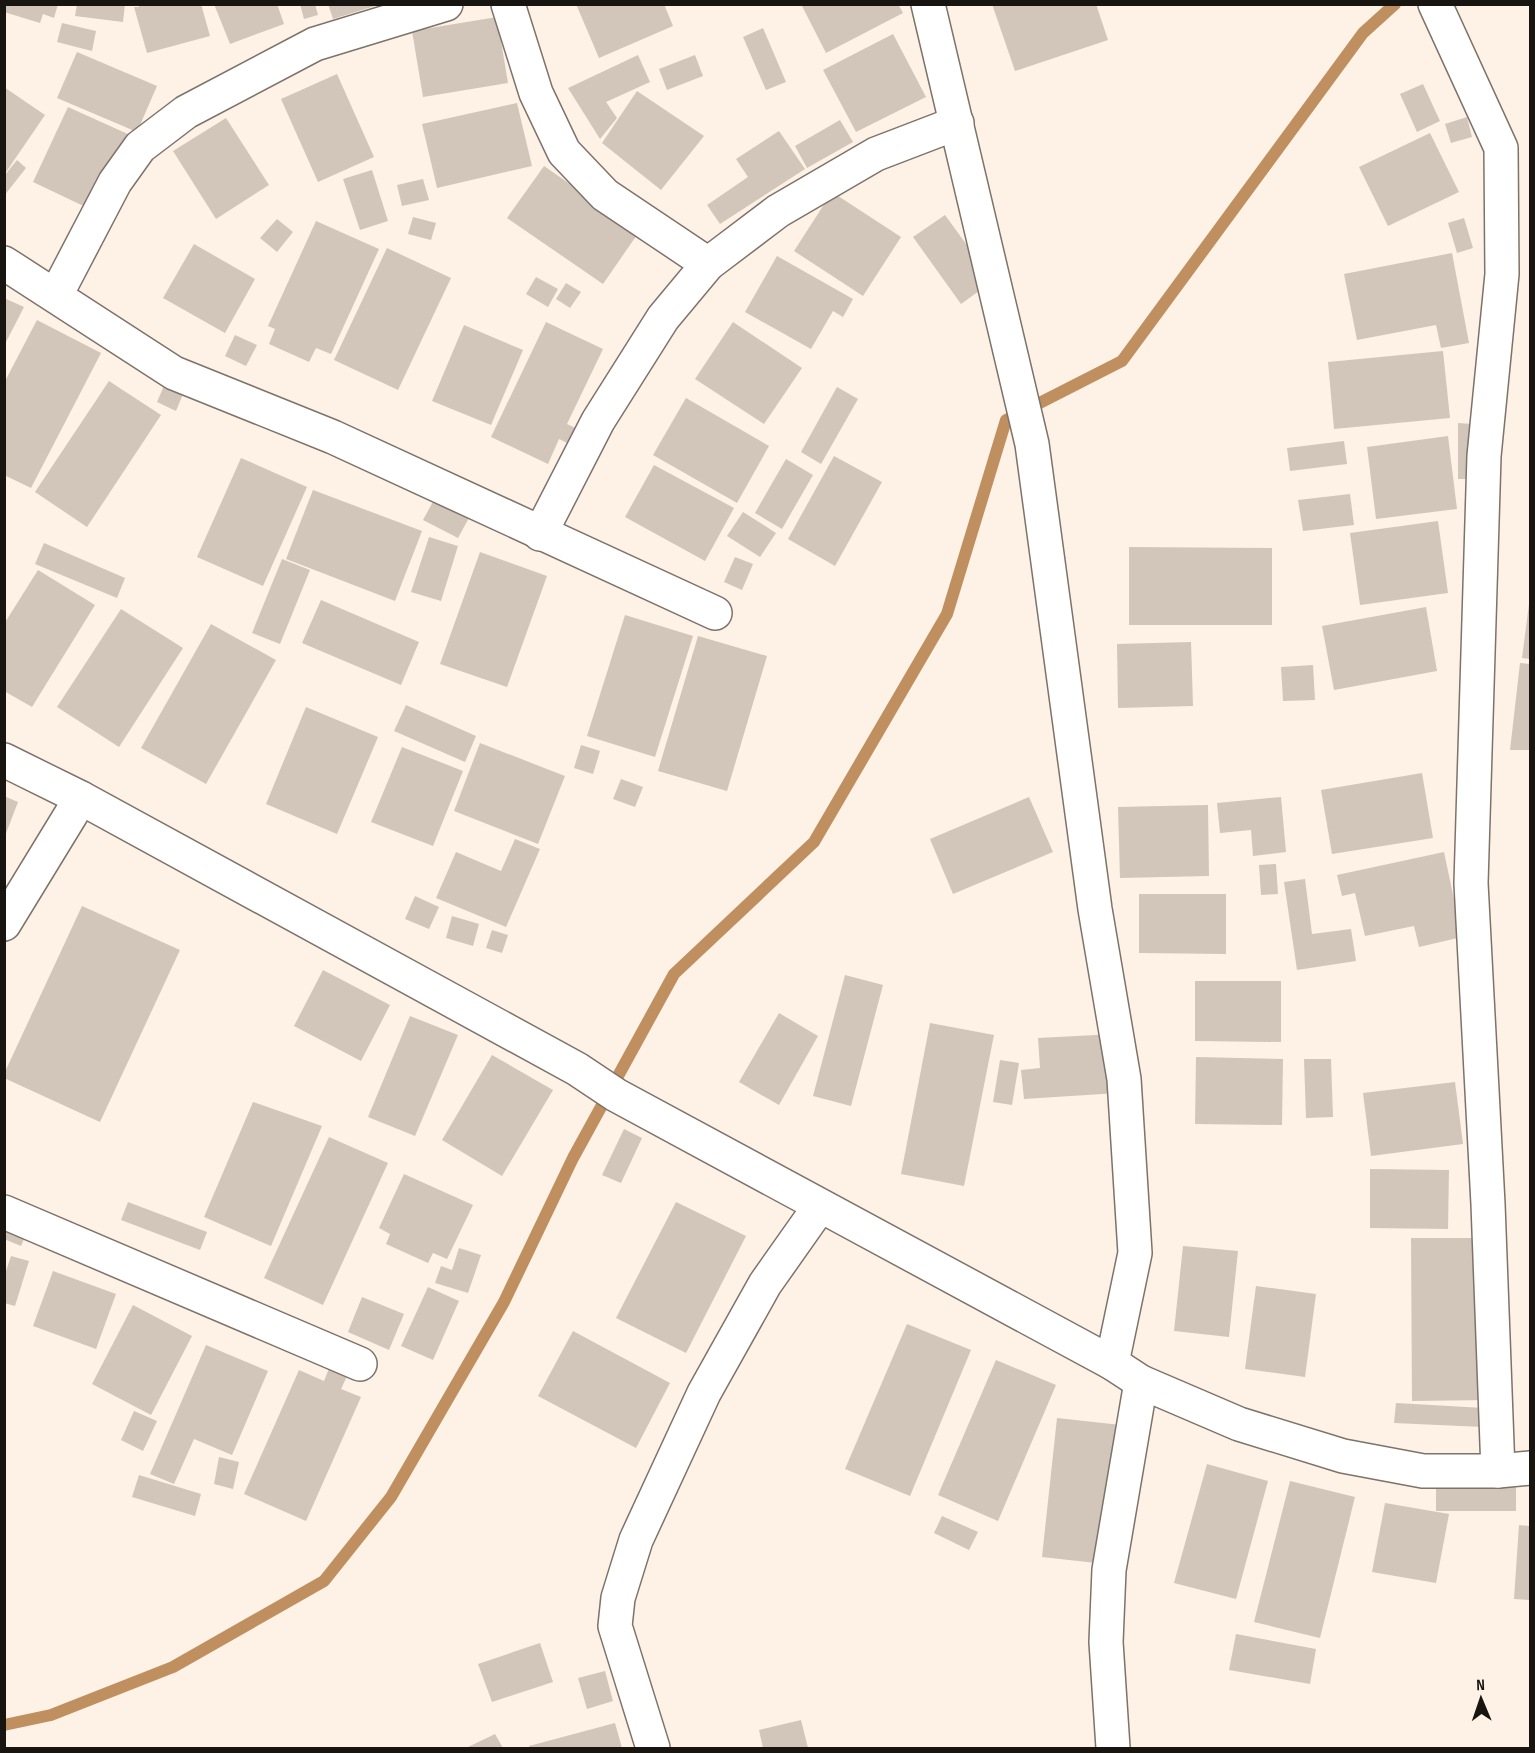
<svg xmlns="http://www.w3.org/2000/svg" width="1535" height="1753" font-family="'Sofia Sans Condensed',sans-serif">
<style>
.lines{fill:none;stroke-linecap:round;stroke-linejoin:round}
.stream{stroke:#c08f5f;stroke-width:12}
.building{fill:#d2c6bb}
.street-casing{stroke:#7d7369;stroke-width:36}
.street{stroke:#fff;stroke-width:33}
</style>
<rect width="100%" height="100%" fill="#fef1e6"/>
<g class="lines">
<!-- stream -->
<path class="stream" d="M4,1725L51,1715L173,1667L324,1581L391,1497L504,1302L573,1158L674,974L814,842L947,614L1006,420L1122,361L1363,33L1395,4"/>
</g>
<!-- building -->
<g class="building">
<path d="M4,4H58L54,18L43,14L40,23L4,12Z"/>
<path d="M77,4H125L123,22L75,16Z"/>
<path d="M138,4H201L210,36L147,53L134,7H139Z"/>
<path d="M214,4H277L284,24L230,44Z"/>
<path d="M300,4H315L318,15L304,19Z"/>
<path d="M328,4H378V5L333,19Z"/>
<path d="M576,4H664L673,26L599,58Z"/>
<path d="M801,4H898L903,13L826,53Z"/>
<path d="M992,4H1096L1108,40L1015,71Z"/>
<path d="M497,17L508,83L423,97L412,31Z"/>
<path d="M62,23L96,31L92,51L57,42Z"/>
<path d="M763,28L786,82L766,90L743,37Z"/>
<path d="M893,34L926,97L856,132L823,70Z"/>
<path d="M77,52L157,86L137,132L57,98Z"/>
<path d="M638,55L650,82L606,102L617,118L600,139L568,88Z"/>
<path d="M695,55L703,76L667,90L659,69Z"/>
<path d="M337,74L374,157L318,182L281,99Z"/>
<path d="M1423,84L1440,121L1417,132L1400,94Z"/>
<path d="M4,87L45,115L6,172L4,170Z"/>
<path d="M637,91L704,136L661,190L602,143Z"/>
<path d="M517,103L532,166L437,188L422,124Z"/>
<path d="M68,107L130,135L94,211L33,182Z"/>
<path d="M1467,117L1472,137L1451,143L1445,124Z"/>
<path d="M226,118L269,185L216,219L173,151Z"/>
<path d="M840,120L853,142L807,168L795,146Z"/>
<path d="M779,131L805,169L720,224L707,205L748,177L736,159Z"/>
<path d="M1430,133L1459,192L1388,226L1359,167Z"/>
<path d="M17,160L26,168L4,196V176Z"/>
<path d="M544,166L639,232L603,284L507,218Z"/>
<path d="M372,170L388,221L360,230L343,179Z"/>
<path d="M423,179L429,200L402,206L397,185Z"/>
<path d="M832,192L901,237L863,296L794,251Z"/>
<path d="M945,215L993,281L961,304L913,237Z"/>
<path d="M413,217L436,223L431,240L408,234Z"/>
<path d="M1464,218L1473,248L1457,253L1448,223Z"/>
<path d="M277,219L293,232L277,252L260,238Z"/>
<path d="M316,221L379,249L331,354L316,348L309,362L269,344L275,329L268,326Z"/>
<path d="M194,244L255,279L225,333L163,298Z"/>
<path d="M387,248L451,278L398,390L334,360Z"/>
<path d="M1452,253L1469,343L1441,348L1436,325L1357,340L1344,274Z"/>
<path d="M777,256L853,299L843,317L833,311L811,349L745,312Z"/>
<path d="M536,277L558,289L548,307L526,294Z"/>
<path d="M566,283L581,292L570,308L556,299Z"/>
<path d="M4,298L24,307L4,346Z"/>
<path d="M37,320L101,353L31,488L4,475V383Z"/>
<path d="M546,322L603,349L567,424L586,433L578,448L559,439L548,464L491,437Z"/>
<path d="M733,322L802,368L764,424L695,379Z"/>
<path d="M464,325L523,350L491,425L432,401Z"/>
<path d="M235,335L257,345L246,366L225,356Z"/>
<path d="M1443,351L1450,418L1334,429L1328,362Z"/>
<path d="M109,381L161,415L87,527L35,492Z"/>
<path d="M166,381L185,389L176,411L157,402Z"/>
<path d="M837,387L858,399L821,464L801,452Z"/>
<path d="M686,398L769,446L737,503L653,455Z"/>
<path d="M1458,423L1472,424V479H1458Z"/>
<path d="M1448,436L1457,509L1376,519L1367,447Z"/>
<path d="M1344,441L1347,464L1290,471L1287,448Z"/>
<path d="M834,456L882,482L835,566L788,539Z"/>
<path d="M241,458L307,487L263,586L197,557Z"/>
<path d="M786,459L813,475L782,529L755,513Z"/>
<path d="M654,465L734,508L705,561L625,517Z"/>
<path d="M313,490L422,531L395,601L286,559Z"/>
<path d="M1350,494L1354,525L1303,531L1298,500Z"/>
<path d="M435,498L470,516L458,538L423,520Z"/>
<path d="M743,512L776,533L760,557L727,536Z"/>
<path d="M1438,521L1448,593L1360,605L1350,533Z"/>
<path d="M429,537L458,546L441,601L411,592Z"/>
<path d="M44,543L125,578L117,598L35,564Z"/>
<path d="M1129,547L1272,548V625H1129Z"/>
<path d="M480,552L547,576L507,687L440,664Z"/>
<path d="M735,557L753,564L742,590L724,582Z"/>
<path d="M282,559L310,570L280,644L252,633Z"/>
<path d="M38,570L95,605L32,707L4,691V624Z"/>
<path d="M321,600L419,642L401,685L302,643Z"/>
<path d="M1529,604H1530V659L1522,658Z"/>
<path d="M1426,607L1437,671L1334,690L1322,626Z"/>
<path d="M121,609L183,648L119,747L57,707Z"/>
<path d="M625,615L693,636L655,757L587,736Z"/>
<path d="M211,624L276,660L206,784L141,748Z"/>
<path d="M698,636L767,656L727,791L658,771Z"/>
<path d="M1191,642L1193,706L1118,708L1117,644Z"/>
<path d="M1520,663L1530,664V750H1510Z"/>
<path d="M1313,665L1315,700L1283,701L1281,667Z"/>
<path d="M406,705L476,736L465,762L394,731Z"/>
<path d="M306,707L378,737L337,834L266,804Z"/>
<path d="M480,743L565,776L538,844L454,811Z"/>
<path d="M581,745L600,751L593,774L574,768Z"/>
<path d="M402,747L463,771L433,846L371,822Z"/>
<path d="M1422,773L1433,838L1332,854L1321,790Z"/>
<path d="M621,779L643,787L635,807L613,799Z"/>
<path d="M4,796L18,802L5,836H4Z"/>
<path d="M1029,797L1053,852L953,894L930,839Z"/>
<path d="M1281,797L1286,852L1253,856L1251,830L1220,833L1217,803Z"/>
<path d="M1208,805L1209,876L1120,878L1118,807Z"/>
<path d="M515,839L540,849L506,927L436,898L456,852L501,871Z"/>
<path d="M1444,852L1462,937L1419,947L1414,926L1365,936L1355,893L1342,896L1337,875Z"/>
<path d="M1276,864L1278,894L1261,895L1259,865Z"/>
<path d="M1305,879L1312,934L1351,929L1356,961L1297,970L1284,882Z"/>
<path d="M1139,894H1226V954L1139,953Z"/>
<path d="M415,896L439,907L429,929L405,919Z"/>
<path d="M82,906L180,950L100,1122L4,1078V1074Z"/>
<path d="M452,916L479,924L473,946L446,938Z"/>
<path d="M492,930L508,935L502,953L486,948Z"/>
<path d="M323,970L390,1005L361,1061L294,1026Z"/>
<path d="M845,975L883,985L851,1106L813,1096Z"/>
<path d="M1195,981H1281V1042L1195,1041Z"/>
<path d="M779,1013L818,1036L779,1105L739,1082Z"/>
<path d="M410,1016L458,1035L415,1136L368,1117Z"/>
<path d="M930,1023L994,1035L964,1186L901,1174Z"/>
<path d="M1115,1034L1118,1093L1024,1099L1021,1070L1040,1068L1038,1038Z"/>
<path d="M492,1055L553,1090L502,1176L442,1140Z"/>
<path d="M1196,1057L1283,1059L1282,1125L1195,1124Z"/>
<path d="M1304,1059H1331L1333,1117L1306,1118Z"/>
<path d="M1000,1060L1019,1063L1012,1105L993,1102Z"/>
<path d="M1455,1082L1463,1144L1371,1156L1363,1093Z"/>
<path d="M253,1102L322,1126L271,1246L204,1217Z"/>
<path d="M624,1129L642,1138L621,1183L602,1175Z"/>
<path d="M329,1137L388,1163L323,1305L264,1278Z"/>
<path d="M1370,1169L1449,1170L1448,1229L1370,1228Z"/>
<path d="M404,1174L473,1205L447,1259L433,1253L428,1263L386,1244L390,1234L379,1228Z"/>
<path d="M128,1202L207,1232L200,1250L121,1220Z"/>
<path d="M676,1202L746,1236L686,1353L616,1318Z"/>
<path d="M4,1222L27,1232L21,1246L4,1239Z"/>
<path d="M1411,1238H1488L1489,1400L1412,1401Z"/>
<path d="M1183,1246L1238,1251L1229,1337L1174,1331Z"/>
<path d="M459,1248L481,1255L468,1293L435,1283L441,1266L452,1270Z"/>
<path d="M11,1256L29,1261L15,1306L4,1303V1277Z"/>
<path d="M53,1271L116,1294L96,1349L33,1326Z"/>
<path d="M1256,1286L1316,1294L1305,1377L1245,1369Z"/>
<path d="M428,1287L459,1301L433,1360L401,1346Z"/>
<path d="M362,1297L404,1314L389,1350L348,1332Z"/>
<path d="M133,1305L192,1336L151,1415L92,1384Z"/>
<path d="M907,1324L971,1350L910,1496L845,1469Z"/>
<path d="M573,1331L670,1383L636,1448L538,1396Z"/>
<path d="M206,1345L268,1371L232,1455L194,1439L174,1484L150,1474Z"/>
<path d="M996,1360L1056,1385L998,1521L938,1495Z"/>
<path d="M330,1366L348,1374L341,1389L361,1397L306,1521L244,1494L299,1370L324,1381Z"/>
<path d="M1396,1403L1484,1408L1483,1427L1394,1423Z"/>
<path d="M134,1411L157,1421L143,1451L121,1440Z"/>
<path d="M1057,1418L1121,1425L1105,1564L1042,1557Z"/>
<path d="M219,1457L239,1462L233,1489L214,1484Z"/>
<path d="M1207,1464L1268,1481L1236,1599L1174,1583Z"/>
<path d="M139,1475L201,1494L195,1516L132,1497Z"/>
<rect x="1436" y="1479" width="80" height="32"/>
<path d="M1290,1481L1355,1497L1320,1638L1254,1622Z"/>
<path d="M1385,1503L1449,1514L1436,1583L1372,1572Z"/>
<path d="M942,1516L978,1532L969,1550L934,1533Z"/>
<path d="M1519,1525L1530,1526V1600L1514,1599Z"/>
<path d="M1236,1634L1316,1649L1310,1684L1229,1670Z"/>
<path d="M540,1643L553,1682L492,1702L478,1664Z"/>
<path d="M605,1671L613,1701L587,1709L578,1678Z"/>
<path d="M801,1720L808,1748H763L759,1730Z"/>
<path d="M615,1723L622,1748H529V1746Z"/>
<path d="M495,1734L503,1748H466Z"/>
</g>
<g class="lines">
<defs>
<g id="street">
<path d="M508,4L536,93L564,152L605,195L708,264"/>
<path d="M928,4L1032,444L1095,909L1124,1079L1135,1253L1112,1363"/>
<path d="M1435,4L1501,148L1502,274L1484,456L1471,883L1488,1204L1498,1471"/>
<path d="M4,263L174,373L333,437L715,613"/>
<path d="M56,295L115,182L140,147L186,112L315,44L446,4"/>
<path d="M540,534L598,421L663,318L708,264L778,211L876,154L957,123"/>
<path d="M4,760L81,798L577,1069L616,1095L1112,1363L1141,1382L1239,1424L1343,1456L1423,1471H1498L1530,1468"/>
<path d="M4,924L81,798"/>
<path d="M4,1212L360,1364"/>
<path d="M653,1748L615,1626L618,1598L636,1540L704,1393L765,1284L820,1206"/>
<path d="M1113,1748L1106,1642L1109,1570L1141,1382"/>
</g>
</defs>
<!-- street casing -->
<use href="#street" class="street-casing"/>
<!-- street -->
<use href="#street" class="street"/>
</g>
<!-- border -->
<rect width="1535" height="1753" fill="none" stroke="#181410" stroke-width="12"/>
<!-- north arrow -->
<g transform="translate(1481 1699) rotate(358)" stroke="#fef1e6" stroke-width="4.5" paint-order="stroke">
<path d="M0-4.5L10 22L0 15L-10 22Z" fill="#181410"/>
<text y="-9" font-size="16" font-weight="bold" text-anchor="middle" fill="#181410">N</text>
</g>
</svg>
